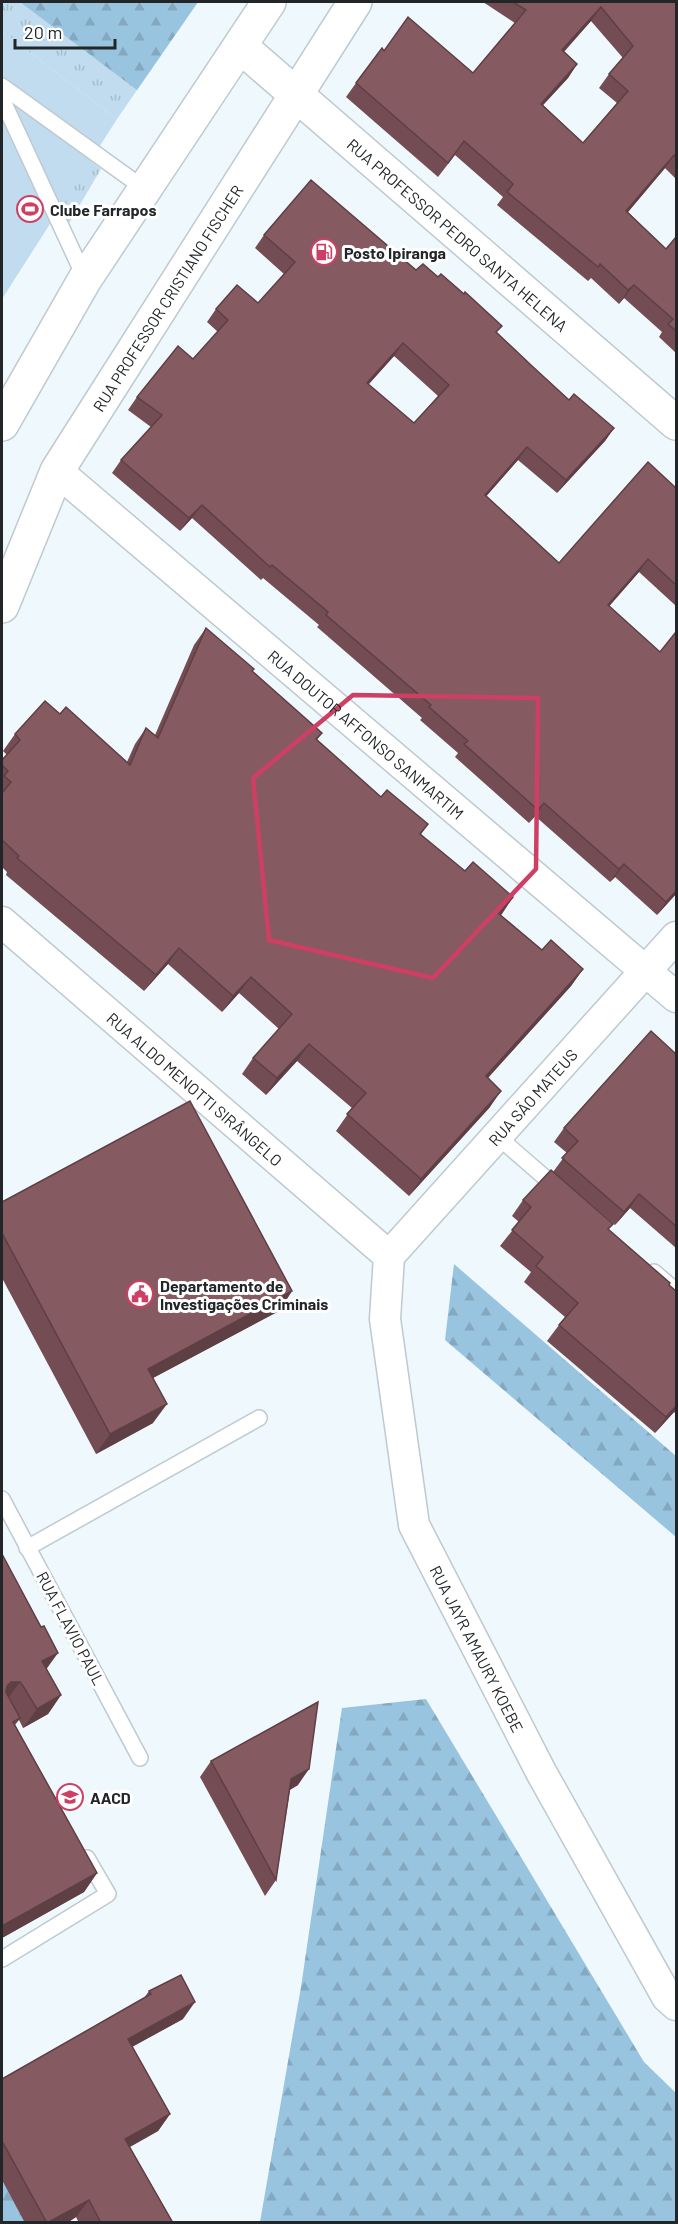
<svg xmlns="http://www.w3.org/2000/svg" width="678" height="2224" font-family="Barlow,sans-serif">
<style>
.grass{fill:url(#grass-tufts)}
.forest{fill:url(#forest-firs)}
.pitch{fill:#c0dcee}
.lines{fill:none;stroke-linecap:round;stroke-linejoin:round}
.lane-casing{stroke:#bfc9d0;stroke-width:18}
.street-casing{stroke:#bfc9d0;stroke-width:33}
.secondary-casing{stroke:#bfc9d0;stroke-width:36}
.lane{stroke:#fff;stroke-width:15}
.street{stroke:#fff;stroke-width:30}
.secondary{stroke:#fff;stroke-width:33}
.wall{fill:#734d53;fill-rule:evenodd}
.shaded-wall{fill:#5e3f44}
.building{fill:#865a61;stroke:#5e3f44;stroke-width:1.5;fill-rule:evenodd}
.marked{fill:none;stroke:#ce3f64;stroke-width:4.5;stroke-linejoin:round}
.labels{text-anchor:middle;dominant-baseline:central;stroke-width:6;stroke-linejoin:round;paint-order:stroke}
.poi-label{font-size:16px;font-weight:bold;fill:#222628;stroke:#fff;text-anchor:start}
.street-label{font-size:16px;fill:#222628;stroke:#fff}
</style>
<defs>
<pattern id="grass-tufts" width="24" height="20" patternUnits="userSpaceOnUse" patternTransform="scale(1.5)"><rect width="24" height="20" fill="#c0dcee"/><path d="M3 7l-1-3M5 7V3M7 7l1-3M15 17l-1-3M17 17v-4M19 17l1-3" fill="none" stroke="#a5bdcc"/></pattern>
<pattern id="forest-firs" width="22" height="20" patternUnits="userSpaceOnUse" patternTransform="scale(1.5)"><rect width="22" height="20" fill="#99c4df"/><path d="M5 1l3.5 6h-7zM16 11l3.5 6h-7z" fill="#84a8bf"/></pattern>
</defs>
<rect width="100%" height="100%" fill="#eff8fd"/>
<!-- grass -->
<g class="grass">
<path d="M2,2H198L117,119L2,31Z"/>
<path d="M19,107L101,169L68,225Z"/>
</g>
<!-- forest -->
<g class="forest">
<path d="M20,2H198L137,90Z"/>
<path d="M454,1264L676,1456V1537L445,1340Z"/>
<path d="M426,1699L644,2062L676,2093V2222H260L301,1987L342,1708Z"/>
<path d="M2,2172L31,2222H2Z"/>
</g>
<!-- pitch -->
<path class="pitch" d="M2,31L117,119L2,299Z"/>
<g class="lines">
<defs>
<g id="lane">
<path d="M2,86L146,190"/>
<path d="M2,99L85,278"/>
<path d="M497,1136L558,1189"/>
<path d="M654,1272L676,1291"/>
<path d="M2,1499L140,1758"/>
<path d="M27,1548L259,1418"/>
<path d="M2,1959L108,1894L87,1858"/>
</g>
<g id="street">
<path id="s1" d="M57,471L676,997"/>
<path id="s2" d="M2,922L389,1256"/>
<path id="s3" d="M389,1256L385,1319L414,1525L541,1772L667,1997L676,2005"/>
<path id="s4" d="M389,1256L676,937"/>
</g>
<g id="secondary">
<path id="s5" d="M240,46L676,423"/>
<path d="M2,424L85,279L269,2"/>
<path id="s6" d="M2,606L57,471L355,2"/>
</g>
</defs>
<!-- lane casing -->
<use href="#lane" class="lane-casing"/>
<!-- street casing -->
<use href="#street" class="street-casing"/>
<!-- secondary casing -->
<use href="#secondary" class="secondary-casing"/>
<!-- lane -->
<use href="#lane" class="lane"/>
<!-- street -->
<use href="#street" class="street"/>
<!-- secondary -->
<use href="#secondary" class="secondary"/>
</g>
<!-- wall -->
<g class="wall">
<path d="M483,2H676V179L665,168L628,212L666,249L676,237V353L659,337L662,332L624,298L619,304L591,278L588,281L497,205L503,197L455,155L438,177L346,97L356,83L384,51L473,73L515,23ZM591,21L623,58L609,74L599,88L617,103L583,143L543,105L568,78L577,64L564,52Z"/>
<path d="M264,235L416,270L497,333L532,366L569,400L614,428L605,441L557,493L518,460L486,496L559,563L676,488V606L639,572L609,606L676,894L657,915L615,877L610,882L535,816L529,823L455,757L458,753L420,720L422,718L317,627L319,625L263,578L261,580L192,518L180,531L112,473L121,460L151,427L128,410L137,397L193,359L218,332L207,322L216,309L258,303L284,274L255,248ZM394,356L438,396L414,423L368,385Z"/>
<path d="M206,628L252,671L322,733L317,740L381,797L428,824L421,834L501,915L542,950L583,969L571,986L488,1078L490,1107L409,1196L336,1131L352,1108L297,1061L266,1095L242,1074L253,1058L279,1029L239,993L222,1012L168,964L144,991L6,875L7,872L2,867V760L7,755L3,751L15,734L60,714L127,762L135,744L146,728L155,735L194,645Z"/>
<path d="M676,1054V1248L630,1208L615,1225L553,1172L567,1153L554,1142L564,1128Z"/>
<path d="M523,1200L608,1230L676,1291V1414L674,1412L655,1433L547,1341L565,1317L524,1282L531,1272L500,1246L519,1222L512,1216Z"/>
<path d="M2,1202L292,1291L279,1311L153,1378V1423L96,1454L2,1278Z"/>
<path d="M2,1554L46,1669L61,1695L48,1714L23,1728L19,1720L15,1725L97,1873L84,1892L2,1938Z"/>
<path d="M211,1761L298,1785L290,1790L276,1880L265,1896L200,1777Z"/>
<path d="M149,1991L183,2019L132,2047L170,2114L158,2131L130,2147L173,2223H79L76,2217L67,2223H25L2,2180V2079L144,1998Z"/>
</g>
<!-- shaded-wall -->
<g class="shaded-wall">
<path d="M601,7L591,21L552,64L562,50Z"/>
<path d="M577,64L568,78L532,117L541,104Z"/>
<path d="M674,155L665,168L617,225L626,211Z"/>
<path d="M634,285L624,298L619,304L628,290Z"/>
<path d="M403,343L394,356L358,396L367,383Z"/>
<path d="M614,428L605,441L557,493L566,480Z"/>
<path d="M527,447L518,460L476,508L485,495Z"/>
<path d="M202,505L192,518L180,531L189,518Z"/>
<path d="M648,559L639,572L599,618L608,605Z"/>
<path d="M544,803L535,816L529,823L538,810Z"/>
<path d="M624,864L615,877L610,882L619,869Z"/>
<path d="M676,891V894L657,915L666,902Z"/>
<path d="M513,897L502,914L487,930L499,914Z"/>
<path d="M179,948L168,964L144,991L156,975Z"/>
<path d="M583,969L571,986L474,1093L486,1076Z"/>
<path d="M251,977L239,993L222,1012L233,996Z"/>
<path d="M309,1044L297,1061L266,1095L277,1078Z"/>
<path d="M501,1091L490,1107L409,1196L421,1179Z"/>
<path d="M639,1194L630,1208L615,1225L624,1212Z"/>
<path d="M292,1291L279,1311L134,1388L148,1369Z"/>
<path d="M167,1404L153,1423L96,1454L110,1434Z"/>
<path d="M676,1406V1408L674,1412L655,1433L666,1417Z"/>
<path d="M58,1653L45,1671L42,1661Z"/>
<path d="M11,1682H20L6,1701H2L7,1686Z"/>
<path d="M61,1695L48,1714L23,1728L37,1709Z"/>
<path d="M309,1769L298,1785L280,1795L291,1779Z"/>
<path d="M97,1873L84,1892L2,1938V1926Z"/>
<path d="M195,2002L183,2019L115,2056L128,2039Z"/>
<path d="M170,2114L158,2131L113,2156L125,2139Z"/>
<path d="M89,2200L76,2217L67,2223H48Z"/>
</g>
<!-- building -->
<g class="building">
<path d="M513,2H676V157L674,155L626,211L666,249L676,237V331L668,324L673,319L634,285L628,290L600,264L598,267L507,192L513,184L464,141L448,163L356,83L382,48L384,51L408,17L473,73L526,10ZM601,7L633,46L609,74L628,91L583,143L541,104L577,64L562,50Z"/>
<path d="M311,180L416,270L423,264L438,277L441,274L464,294L465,292L502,326L496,332L532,366L569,400L574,394L614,428L566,480L527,447L485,495L559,563L648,462L676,488V585L648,559L608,605L660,652L676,632V891L666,902L624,864L619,869L544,803L538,810L464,744L468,741L429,707L431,705L326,615L328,612L272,565L270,567L202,505L189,518L121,460L162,415L137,397L178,346L193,359L228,320L216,309L237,285L258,303L295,262L264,235ZM403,343L449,385L414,423L367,383Z"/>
<path d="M206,628L254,669L252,671L322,733L316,739L381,797L387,790L428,824L420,834L465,871L473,862L513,897L499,914L542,950L551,940L583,969L486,1076L501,1091L421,1179L347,1114L366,1093L309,1044L277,1078L253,1058L292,1014L251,977L233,996L179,948L156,975L17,858L19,856L2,840V793L11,782L4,776L8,771L2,765V760L20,740L15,734L45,701L60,714L66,707L130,765L146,728L158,738Z"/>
<path d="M651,1031L676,1054V1226L639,1194L624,1212L562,1158L578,1141L564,1128Z"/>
<path d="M190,1101L292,1291L148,1369L167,1404L110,1434L2,1233V1202Z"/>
<path d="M551,1170L613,1224L608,1229L670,1283L669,1285L676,1291V1406L666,1417L559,1325L578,1303L536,1266L543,1257L512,1230L531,1207L523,1200Z"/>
<path d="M2,1554L41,1627L44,1626L58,1653L42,1661L61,1695L37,1709L23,1686L20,1682H11L7,1686L6,1692L20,1718L13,1722L97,1873L2,1926Z"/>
<path d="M318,1702L309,1769L291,1779L276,1880L211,1761Z"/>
<path d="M181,1975L195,2002L128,2039L170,2114L125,2139L173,2223H101L89,2200L47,2223L2,2141V2079L151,1994L149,1991Z"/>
</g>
<!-- marked area -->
<path class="marked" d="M353,695L538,698L536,869L433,978L269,940L253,778Z"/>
<!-- icons -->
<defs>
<symbol id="stadium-ring" viewBox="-11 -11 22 22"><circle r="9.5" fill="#fff" stroke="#ce3f64" stroke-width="1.5"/><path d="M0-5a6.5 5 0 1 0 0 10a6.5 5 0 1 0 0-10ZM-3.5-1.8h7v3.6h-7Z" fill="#ce3f64"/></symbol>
<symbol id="fuel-ring" viewBox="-11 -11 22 22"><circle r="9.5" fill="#fff" stroke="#ce3f64" stroke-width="1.5"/><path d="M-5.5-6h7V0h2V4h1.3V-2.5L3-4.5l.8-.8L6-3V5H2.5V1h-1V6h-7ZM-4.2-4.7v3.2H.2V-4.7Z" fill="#ce3f64"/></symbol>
<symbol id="civic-ring" viewBox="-11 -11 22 22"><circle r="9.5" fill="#fff" stroke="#ce3f64" stroke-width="1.5"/><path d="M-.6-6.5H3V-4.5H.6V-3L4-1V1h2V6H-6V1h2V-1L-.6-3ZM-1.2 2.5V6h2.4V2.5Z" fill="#ce3f64"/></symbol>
<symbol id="school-ring" viewBox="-11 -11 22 22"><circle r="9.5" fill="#fff" stroke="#ce3f64" stroke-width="1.5"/><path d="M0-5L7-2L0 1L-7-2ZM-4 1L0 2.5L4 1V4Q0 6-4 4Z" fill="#ce3f64"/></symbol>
</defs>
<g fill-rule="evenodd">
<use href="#stadium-ring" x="15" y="194" width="30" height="30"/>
<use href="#fuel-ring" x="309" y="237" width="30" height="30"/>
<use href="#civic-ring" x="125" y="1279" width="30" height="30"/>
<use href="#school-ring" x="55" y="1782" width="30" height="30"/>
</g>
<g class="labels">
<!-- poi labels -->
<g class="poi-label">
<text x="50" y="209">Clube Farrapos</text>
<text x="344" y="252">Posto Ipiranga</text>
<text x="160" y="1285">Departamento de<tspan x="160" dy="18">Investigações Criminais</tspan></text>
<text x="90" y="1797">AACD</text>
</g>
<!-- street labels -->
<g class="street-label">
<text stroke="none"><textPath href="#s5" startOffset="288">RUA PROFESSOR PEDRO SANTA HELENA</textPath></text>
<text stroke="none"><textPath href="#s6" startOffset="351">RUA PROFESSOR CRISTIANO FISCHER</textPath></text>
<text stroke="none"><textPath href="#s1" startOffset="406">RUA DOUTOR AFFONSO SANMARTIM</textPath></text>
<text stroke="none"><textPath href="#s2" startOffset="255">RUA ALDO MENOTTI SIRÂNGELO</textPath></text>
<text stroke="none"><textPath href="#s4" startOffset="214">RUA SÃO MATEUS</textPath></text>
<text transform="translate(71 1628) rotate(62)">RUA FLAVIO PAUL</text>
<text stroke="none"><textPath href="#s3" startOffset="410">RUA JAYR AMAURY KOEBE</textPath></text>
</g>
</g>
<!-- border -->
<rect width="678" height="2224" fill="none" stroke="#222628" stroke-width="6"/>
<!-- scale -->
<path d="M15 39v9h100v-9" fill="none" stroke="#222628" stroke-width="3"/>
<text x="24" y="39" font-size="18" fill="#222628" stroke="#ffffff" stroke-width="4.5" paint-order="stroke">20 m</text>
</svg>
